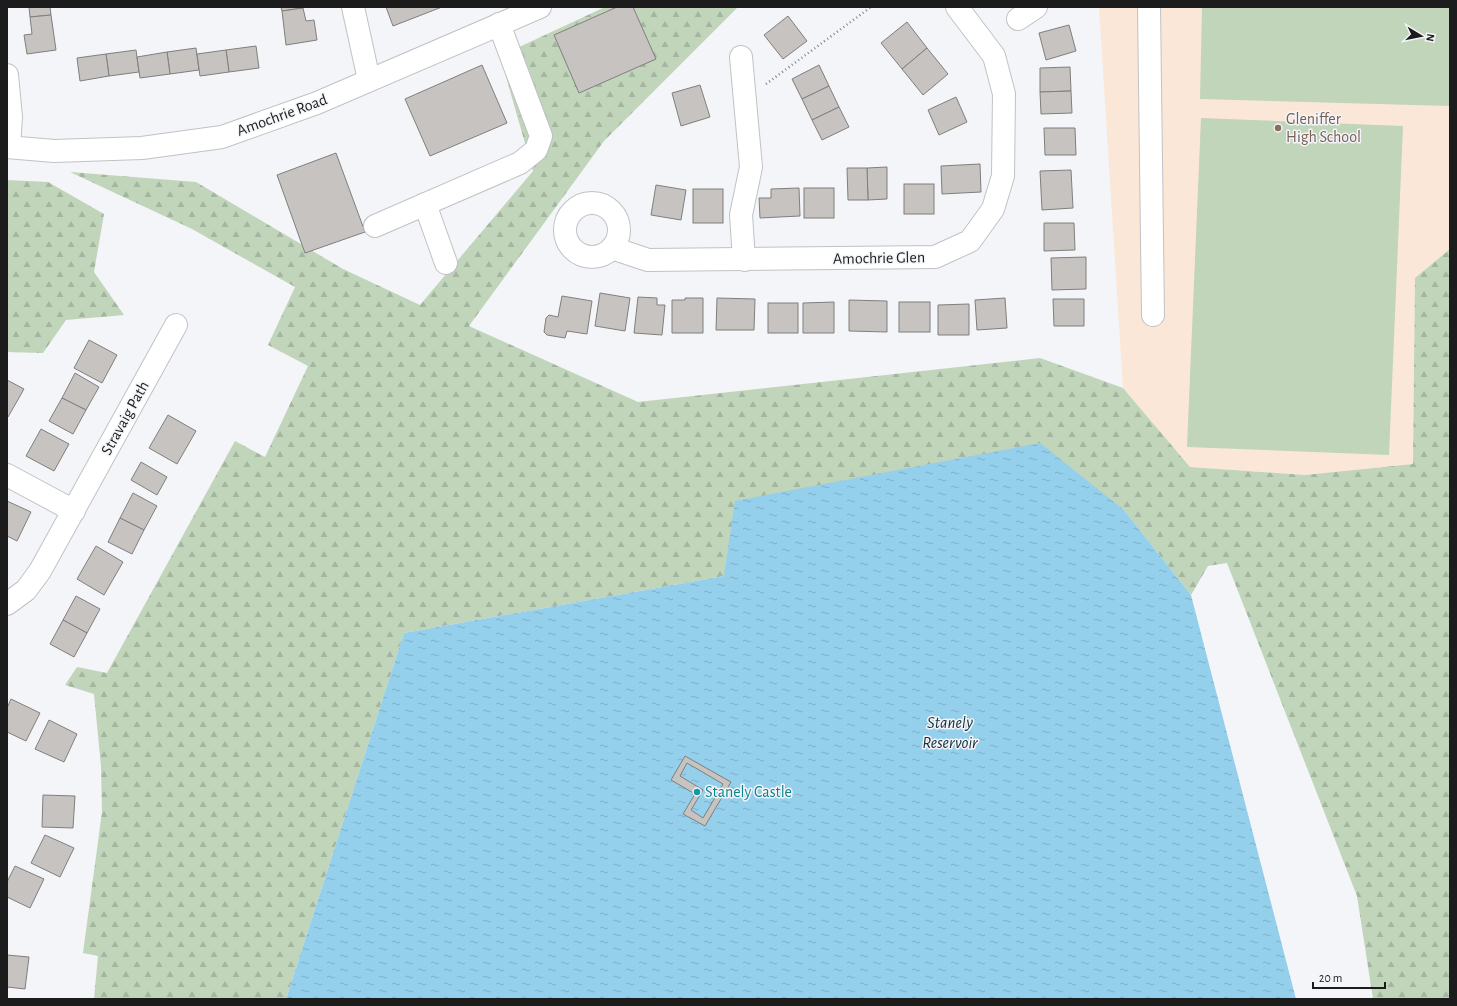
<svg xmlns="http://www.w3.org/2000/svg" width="1457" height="1006" font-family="'Alegreya Sans',sans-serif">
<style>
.education{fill:#fbe7d8}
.forest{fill:url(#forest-firs)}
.garden{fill:#c0d5ba}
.water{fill:url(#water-ripples)}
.building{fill:#c6c3c1;stroke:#817f7d;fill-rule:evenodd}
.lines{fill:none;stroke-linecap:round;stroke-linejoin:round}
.minor-casing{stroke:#c0c2c5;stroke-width:24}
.path{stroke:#838486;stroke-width:2.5;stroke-dasharray:1 3;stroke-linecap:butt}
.minor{stroke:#fff;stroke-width:22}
.education-dot{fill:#8d6e63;stroke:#f3f5f8;stroke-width:1.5}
.culture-dot{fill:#0f9aa8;stroke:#f3f5f8;stroke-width:1.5}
.labels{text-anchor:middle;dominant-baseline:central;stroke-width:3;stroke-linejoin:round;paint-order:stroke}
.street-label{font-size:16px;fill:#1c1c1d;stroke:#f3f5f8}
.education-label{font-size:16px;fill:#785e54;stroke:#f3f5f8;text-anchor:start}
.culture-label{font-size:16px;fill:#0d838f;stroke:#f3f5f8;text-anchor:start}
.water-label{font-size:17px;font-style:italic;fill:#122e3a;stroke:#f3f5f8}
</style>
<defs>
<pattern id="forest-firs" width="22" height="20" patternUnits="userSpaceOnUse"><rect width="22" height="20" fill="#c0d5ba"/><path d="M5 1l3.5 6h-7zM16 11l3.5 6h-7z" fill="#a4b69f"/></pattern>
<pattern id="water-ripples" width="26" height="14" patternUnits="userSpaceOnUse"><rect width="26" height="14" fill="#94cfeb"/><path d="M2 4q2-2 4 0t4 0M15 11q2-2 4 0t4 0" fill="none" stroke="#7fb1c9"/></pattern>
</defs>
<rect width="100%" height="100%" fill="#f3f5f8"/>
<!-- education -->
<path class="education" d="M1099,7H1450V249L1415,278L1413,464L1305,475L1190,467L1123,388Z"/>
<!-- forest -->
<g class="forest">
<path d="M605,7H738L604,141L469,326L638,402L1040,358L1123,388L1190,467L1305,475L1413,464L1415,278L1450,249V999H1373L1357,896L1227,563L1208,566L1191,595L1124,510L724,576L404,633L286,999H94L98,956L83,953L102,812L101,766L94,694L65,685L77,667L107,673L235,441L265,457L308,366L268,345L295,287L192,229L70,172L196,182L343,269L420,305L533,171L500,56Z"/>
<path d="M7,180L48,182L104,214L94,272L124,315L66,320L43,353L7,352Z"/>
</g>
<!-- garden -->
<g class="garden">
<path d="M1202,7H1450V106L1200,99Z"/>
<path d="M1201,118L1403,126L1389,455L1187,447Z"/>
</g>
<!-- water -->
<path class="water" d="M1040,443L1124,510L1191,595L1296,999H286L404,633L724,576L735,501Z"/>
<!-- building -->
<g class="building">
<path d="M29,7H50L51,15L30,17Z"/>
<path d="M281,7H303V8L282,11Z"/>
<path d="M386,7H442L393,26Z"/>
<path d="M617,7H633L656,59L579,93L554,35Z"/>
<path d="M303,8L306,21L314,20L317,40L286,45L282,11Z"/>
<path d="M51,15L56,50L27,54L24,35L32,34L30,17Z"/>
<path d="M788,16L807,41L783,59L764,35Z"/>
<path d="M907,22L927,48L902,69L881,43Z"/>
<path d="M1069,25L1076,51L1046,60L1039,33Z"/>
<path d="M256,46L259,68L229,72L226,50Z"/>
<path d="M196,48L199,70L170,74L167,52Z"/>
<path d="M927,48L948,74L923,95L902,69Z"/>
<path d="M136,50L139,72L109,76L106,54Z"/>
<path d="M226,50L229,72L200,76L197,54Z"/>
<path d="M167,52L170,74L140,78L137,57Z"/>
<path d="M106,54L109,76L80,81L77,58Z"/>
<path d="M482,65L507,123L430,156L405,99Z"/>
<path d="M819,65L829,86L802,99L792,79Z"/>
<path d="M1070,67L1071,91L1040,92V68Z"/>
<path d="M700,85L710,117L681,126L672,93Z"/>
<path d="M829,86L839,107L812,120L802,99Z"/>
<path d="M1071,91L1072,113L1041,114L1040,92Z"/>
<path d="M956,97L967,122L939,135L928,110Z"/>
<path d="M839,107L849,127L822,140L812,120Z"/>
<path d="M1044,128H1075L1076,155H1045Z"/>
<path d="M336,153L365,232L305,253L277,175Z"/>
<path d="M980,164L981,192L942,194L941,166Z"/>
<path d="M887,167V199L868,200L867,168Z"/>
<path d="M847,168H867L868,200H848Z"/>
<path d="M1071,170L1073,208L1042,210L1040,171Z"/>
<rect x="904" y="184" width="30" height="30"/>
<path d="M656,185L686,190L681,220L651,215Z"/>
<path d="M799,188L800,216L760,218L759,198H771V189Z"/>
<rect x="804" y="188" width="30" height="30"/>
<rect x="693" y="189" width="30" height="34"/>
<path d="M1044,223H1074L1075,250L1044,251Z"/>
<path d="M1086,257V289L1052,290L1051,258Z"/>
<path d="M600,293L630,298L625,331L595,326Z"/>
<path d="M562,296L592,301L587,334L567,331L565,338L547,335L544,332L546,318L549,315L558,317Z"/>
<path d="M638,297L657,298V305H665L662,335L634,333Z"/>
<path d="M685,298H703V333H672V300H685Z"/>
<path d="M717,298L755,299L754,330H716Z"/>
<path d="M1005,298L1007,328L977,330L975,300Z"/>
<path d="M1053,299H1084V326H1054Z"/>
<path d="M849,300L887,301V332L849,331Z"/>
<path d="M834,302V333H803V303Z"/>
<rect x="899" y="302" width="31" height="30"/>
<rect x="768" y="303" width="30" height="30"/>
<path d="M969,304V335H938V305Z"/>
<path d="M89,340L117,355L102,383L74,368Z"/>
<path d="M75,373L99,387L86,410L62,398Z"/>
<path d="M7,380L24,389L8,417L7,416Z"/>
<path d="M62,398L86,410L73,434L49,421Z"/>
<path d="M168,415L196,431L177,464L149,448Z"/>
<path d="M41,429L69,444L54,471L26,456Z"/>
<path d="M141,462L167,477L157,495L131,480Z"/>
<path d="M133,493L157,506L144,530L120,518Z"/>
<path d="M7,501L31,512L17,541L7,536Z"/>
<path d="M120,518L144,530L132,554L108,542Z"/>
<path d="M96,546L123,562L104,595L77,579Z"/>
<path d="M76,596L100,609L87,633L63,620Z"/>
<path d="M63,620L87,633L74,657L50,644Z"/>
<path d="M11,699L40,713L26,741L7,732V708Z"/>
<path d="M49,720L77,734L64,762L35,749Z"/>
<path d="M685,756L731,782L705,826L683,814L695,794L671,780ZM687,763L723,784L703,818L691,810L703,790L680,776Z"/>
<path d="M43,795L75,796L73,828L42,827Z"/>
<path d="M45,835L74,848L60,877L31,863Z"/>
<path d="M15,866L44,879L30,908L7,897V882Z"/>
<path d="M7,955L29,957L25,989L7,987Z"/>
</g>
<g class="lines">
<defs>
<g id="minor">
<path d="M353,7L369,80"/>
<path d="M1149,7L1153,315"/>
<path d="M1018,19L1036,7"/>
<path d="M741,57L751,167L741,215L744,260"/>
<path d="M7,75L11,117L9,147"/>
<path d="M7,147L54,151L142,148L222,137L317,103L540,7"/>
<circle cx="592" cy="230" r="27"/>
<path d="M425,204L446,263"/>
<path d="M375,226L520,163L536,150L541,136L499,24"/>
<path d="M612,248L648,260L935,257L970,241L993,209L1003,176L1004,94L994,56L957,7"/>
<path d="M7,475L74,511"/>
<path d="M7,604L26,590L40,571L176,325"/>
</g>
</defs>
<!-- minor casing -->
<use href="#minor" class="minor-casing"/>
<!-- path -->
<path class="path" d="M766,84L871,7"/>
<!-- minor -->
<use href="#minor" class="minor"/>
</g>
<!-- markers -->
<circle class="education-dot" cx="1278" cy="128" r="4"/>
<circle class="culture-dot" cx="697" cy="792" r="4"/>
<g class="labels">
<!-- street labels -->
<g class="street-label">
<text transform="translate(282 115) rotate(-20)">Amochrie Road</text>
<text transform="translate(879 258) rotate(-1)">Amochrie Glen</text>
<text transform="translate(125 418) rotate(-61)">Stravaig Path</text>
</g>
<!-- education labels -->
<g class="education-label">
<text x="1286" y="119">Gleniffer<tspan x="1286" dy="18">High School</tspan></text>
</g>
<!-- culture labels -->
<g class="culture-label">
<text x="705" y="792">Stanely Castle</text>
</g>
<!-- water labels -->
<g class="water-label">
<text x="950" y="722">Stanely<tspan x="950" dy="20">Reservoir</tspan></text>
</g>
</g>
<!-- border -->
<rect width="1457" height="1006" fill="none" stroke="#1c1c1d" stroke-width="16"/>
<!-- north arrow -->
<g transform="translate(1421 36) rotate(100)" stroke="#f3f5f8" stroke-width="3" paint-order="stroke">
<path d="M0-3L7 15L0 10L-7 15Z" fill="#1c1c1d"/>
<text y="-6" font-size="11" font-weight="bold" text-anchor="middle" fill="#1c1c1d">N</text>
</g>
<!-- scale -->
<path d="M1313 982v6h72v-6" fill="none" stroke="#1c1c1d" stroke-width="2"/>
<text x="1319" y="982" font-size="12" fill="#1c1c1d" stroke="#f3f5f8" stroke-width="3" paint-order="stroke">20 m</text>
</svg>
